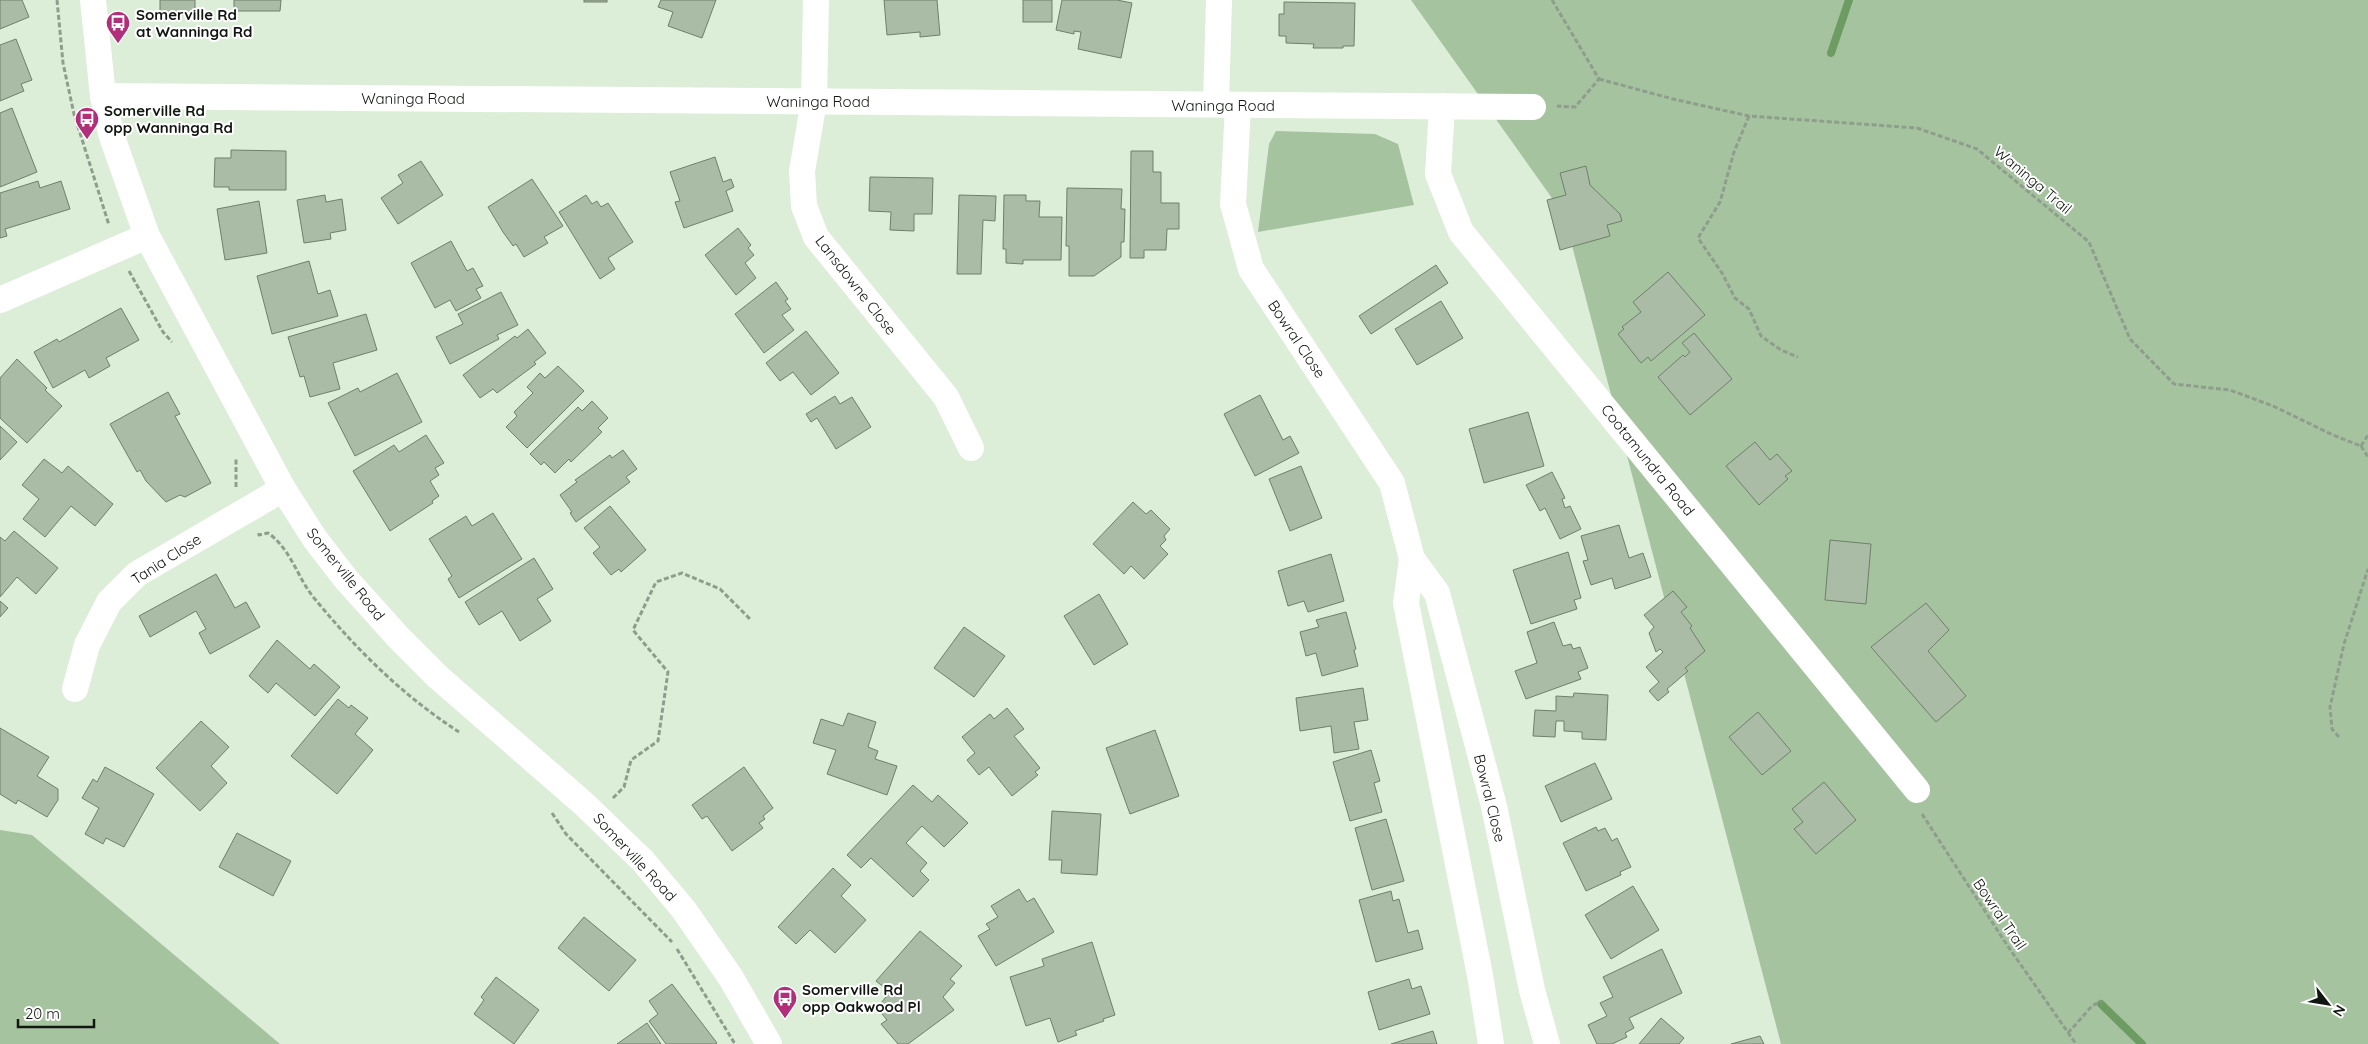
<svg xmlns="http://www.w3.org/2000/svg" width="2368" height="1044" font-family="Quicksand,sans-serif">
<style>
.green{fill:#a6c39f}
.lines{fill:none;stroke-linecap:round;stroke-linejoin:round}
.stream{stroke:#6d9c62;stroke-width:8}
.building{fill:#aabba6;stroke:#6f7f6b}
.path{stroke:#8f9d8c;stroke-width:3;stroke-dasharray:5 2.5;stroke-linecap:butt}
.street{stroke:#fff;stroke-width:26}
.labels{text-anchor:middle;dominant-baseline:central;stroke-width:4;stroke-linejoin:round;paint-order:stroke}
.poi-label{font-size:15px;font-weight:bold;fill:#111710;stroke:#fff;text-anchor:start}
.street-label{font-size:15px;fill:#111710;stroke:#fff}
</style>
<rect width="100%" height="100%" fill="#dceed8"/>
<!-- green -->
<g class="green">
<path d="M1411,0H2368V1044H1781L1564,215Z"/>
<path d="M1276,131L1375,134L1398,144L1414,205L1258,232L1269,144Z"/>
<path d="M0,830L32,835L280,1044H0Z"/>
</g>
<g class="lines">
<!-- stream -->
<g class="stream">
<path d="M1831,53L1849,0"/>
<path d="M2101,1004L2142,1044"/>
</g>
</g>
<!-- building -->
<g class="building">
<path d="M0,0H22L29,17L0,29Z"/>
<rect x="160" y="0" width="35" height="15"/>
<path d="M234,0H281L280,11H234Z"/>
<rect x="584" y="0" width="23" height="2"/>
<path d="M661,0H716L702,38L668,26L673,12L658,7Z"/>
<path d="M884,0H937L940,35L920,37V32L887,35Z"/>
<rect x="1023" y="0" width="29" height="22"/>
<path d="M1062,0H1117L1132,3L1121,58L1078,49L1081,32L1074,31V34L1056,30Z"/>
<path d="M1284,2L1355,3L1354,46H1343V48H1313L1314,44L1286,43V36H1279V14H1284Z"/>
<path d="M16,39L32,80L21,84L24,91L0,101V45Z"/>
<path d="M12,108L37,172L0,187V113Z"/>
<path d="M231,150L286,151V190H229V187H214L215,158H231Z"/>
<path d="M1131,151H1153V172H1161V203H1179V229H1167L1166,250H1144V258H1130Z"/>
<path d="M715,157L723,182L731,179L734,187L726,191L733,211L684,228L675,202L680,201L670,172Z"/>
<path d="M421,161L443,195L398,224L381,198L403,183L398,175Z"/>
<path d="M1586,166L1590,185L1620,214L1622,221L1607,225L1610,236L1560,250L1547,200L1566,195L1560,173Z"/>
<path d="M870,177L933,178L932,214H914V231L890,230L891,212L869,211Z"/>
<path d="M532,179L563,226L544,237L548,243L524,257L516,244L513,246L503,232L488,207Z"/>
<path d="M38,181L40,188L61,181L70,209L5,229L7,236L0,238V193Z"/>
<path d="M1067,188L1122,189L1121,209H1125L1124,242H1121V257L1094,276H1069V246H1066Z"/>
<path d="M325,195L326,202L342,199L346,230L330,233L331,239L304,243L297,200Z"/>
<path d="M586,195L592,204L597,201L601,207L608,203L633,242L608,258L615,269L600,279L559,212Z"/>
<path d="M959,195L996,196L995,221L983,220L981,274H957Z"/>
<path d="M1004,195H1026V201H1040L1039,217H1062L1061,260H1023V264L1006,263V249H1003Z"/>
<path d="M259,201L267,253L225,260L217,209Z"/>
<path d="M738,228L751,245L748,248L754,255L745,263L756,278L736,295L705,255Z"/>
<path d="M451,241L467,271L473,268L483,286L476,289L481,298L456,311L450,300L435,308L411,263Z"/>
<path d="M309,261L318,294L330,290L338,316L272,334L257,276Z"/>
<path d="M1436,265L1448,283L1371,334L1359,316Z"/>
<path d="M1668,272L1705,315L1651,361L1648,357L1641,363L1618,334L1624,329L1622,327L1641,312L1633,302Z"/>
<path d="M776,282L788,299L785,301L791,309L782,315L794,330L764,353L735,314Z"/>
<path d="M501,292L518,325L497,335L499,339L450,364L436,337L463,324L458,314Z"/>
<path d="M1441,301L1463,338L1417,365L1395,329Z"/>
<path d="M121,308L139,340L106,358L110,366L89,378L85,370L53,388L34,352L57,339L59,342Z"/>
<path d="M366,314L377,350L333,363L340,389L310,397L304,376L300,377L288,337Z"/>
<path d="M528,329L546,353L534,362L536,364L497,393L493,389L480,398L463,375L515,336L517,338Z"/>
<path d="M806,331L839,373L811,395L793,372L780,381L766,363Z"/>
<path d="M1694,333L1732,379L1690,415L1658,377L1683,355L1685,357L1690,352L1682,343Z"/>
<path d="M17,359L47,388L45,390L62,406L27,443L0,418V378Z"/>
<path d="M558,366L584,391L527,448L506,427L517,416L514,412L533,393L527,387L540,373L545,378Z"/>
<path d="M397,373L422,422L355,456L328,403L358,388L360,392Z"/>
<path d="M168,392L180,414L175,416L211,483L185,497L180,495L166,502L146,481L140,470L137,472L110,424Z"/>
<path d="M1260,395L1283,440L1290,436L1299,453L1255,476L1224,414Z"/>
<path d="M835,396L840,404L852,397L871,427L836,449L817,418L811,422L806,414Z"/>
<path d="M592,401L608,418L598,428L602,432L571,462L569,459L555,473L544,462L541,465L530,454L578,407L582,411Z"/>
<path d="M1528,412L1544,466L1484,483L1469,429Z"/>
<path d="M0,426L17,442L0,460Z"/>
<path d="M426,435L444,463L435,468L439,475L430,481L439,496L432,501L433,503L390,531L353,471L394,445L399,452Z"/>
<path d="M1755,442L1770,460L1777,454L1792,471L1785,476L1788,479L1759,505L1726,466Z"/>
<path d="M623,450L637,469L626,477L630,482L576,522L570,513L572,512L560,495L577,482L575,480L610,455L612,458Z"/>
<path d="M44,459L62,473L68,466L113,504L95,526L71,506L45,537L23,519L39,499L22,485Z"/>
<path d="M1301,466L1322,518L1290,531L1269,479Z"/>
<path d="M1552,472L1565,498L1562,499L1565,508L1570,506L1581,529L1560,539L1545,508L1540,511L1526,485Z"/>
<path d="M1133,502L1146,514L1151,510L1170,529L1164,536L1166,540L1160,546L1168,554L1144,579L1131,566L1124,574L1093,544Z"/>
<path d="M610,506L646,550L621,572L619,569L611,575L593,553L600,547L584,528Z"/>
<path d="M493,513L522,559L459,598L448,579L452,576L429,539L466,516L472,526Z"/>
<path d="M1619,525L1629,558L1643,553L1651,577L1615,589L1612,578L1591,585L1583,561L1588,560L1581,536Z"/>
<path d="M14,531L58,568L36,594L17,577L0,597V537L5,541Z"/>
<path d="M1830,540L1871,544L1866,604L1825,600Z"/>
<path d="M1568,552L1581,598L1574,600L1577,609L1531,624L1513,570Z"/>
<path d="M1331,554L1344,601L1308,612L1304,601L1288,606L1278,571Z"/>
<path d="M534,558L553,589L537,599L551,621L520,641L502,611L479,625L465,602Z"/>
<path d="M216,574L235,608L246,602L260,627L210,654L199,633L206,629L196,611L150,637L139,616Z"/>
<path d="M1673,591L1687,607L1681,612L1692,626L1690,628L1705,651L1685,668L1688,671L1667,689L1669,692L1658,701L1649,691L1659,682L1646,667L1663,652L1660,649L1656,652L1649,633L1654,627L1644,615Z"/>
<path d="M1099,594L1128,644L1094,665L1064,616Z"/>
<path d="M0,601L8,608L0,617Z"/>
<path d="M1926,603L1949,630L1928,651L1966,696L1936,722L1871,647Z"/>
<path d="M1346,612L1356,649L1354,650L1358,666L1322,676L1316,653L1306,656L1300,632L1319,627L1316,620Z"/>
<path d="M1554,622L1563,646L1571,644L1573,649L1580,647L1588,668L1578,672L1581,679L1526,699L1515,671L1537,663L1527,632Z"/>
<path d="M964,627L1005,656L974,697L934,668Z"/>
<path d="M277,640L310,669L314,664L340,687L315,716L276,683L268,693L249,676Z"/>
<path d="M1363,688L1368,720L1354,722L1359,749L1334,753L1331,726L1300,731L1296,698Z"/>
<path d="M1574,693L1608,695L1606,740L1582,739V732L1564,731V721H1556L1555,737L1533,736L1535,710L1556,711V696L1573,697Z"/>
<path d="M338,699L349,708L351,705L368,718L355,734L373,750L337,794L291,756Z"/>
<path d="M1007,708L1024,729L1014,736L1040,768L1035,772L1038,775L1012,796L989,767L979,775L967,760L975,753L962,737L990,714L994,719Z"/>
<path d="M1758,712L1791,751L1762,775L1729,737Z"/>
<path d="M848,713L876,722L868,747L878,751L875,759L897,766L887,795L827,774L836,750L813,743L821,719L843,726Z"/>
<path d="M201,721L229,747L211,766L227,783L200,811L156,768Z"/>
<path d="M0,728L49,757L37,776L58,789V800L47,817L18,800L16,804L0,794Z"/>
<path d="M1155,730L1179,796L1130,814L1106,748Z"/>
<path d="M1371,750L1380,781L1374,783L1382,812L1350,821L1333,762Z"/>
<path d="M1595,763L1612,799L1561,822L1545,786Z"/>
<path d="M105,767L154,794L124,847L106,838L103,844L85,834L99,808L82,798L93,779L97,782Z"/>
<path d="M744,767L773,808L763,816L765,819L759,823L763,828L732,851L707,816L702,819L692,805Z"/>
<path d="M1824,782L1856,820L1816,854L1794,829L1803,822L1792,809Z"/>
<path d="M913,785L932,802L938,795L968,823L944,847L922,826L906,843L927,863L920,871L929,880L913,897L871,858L861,868L847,855Z"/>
<path d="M1052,811L1101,814L1097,875L1061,873L1062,860H1049Z"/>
<path d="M1386,819L1404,881L1372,890L1355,828Z"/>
<path d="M1596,827L1598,831L1605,828L1612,841L1617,838L1631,867L1620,872L1621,875L1586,891L1563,843Z"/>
<path d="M237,833L291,861L273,896L219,867Z"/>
<path d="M833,868L851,885L841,896L866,920L835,953L810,930L796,944L778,927Z"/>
<path d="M1633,886L1659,930L1611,959L1585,915Z"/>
<path d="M1019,889L1027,902L1034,898L1054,932L996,966L978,936L990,929L986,924L998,917L991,906Z"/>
<path d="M1391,891L1393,901L1399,899L1408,933L1418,930L1423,949L1376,962L1359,900Z"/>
<path d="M584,917L636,960L609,991L558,948Z"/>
<path d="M920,931L962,966L950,979L955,983L943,997L954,1010L908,1044H898L881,1024L887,1020L877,1008L890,992L876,981Z"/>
<path d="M1092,942L1115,1015L1103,1019L1104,1021L1075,1031L1077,1035L1058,1042L1050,1018L1026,1026L1010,977L1044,966L1042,959Z"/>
<path d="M1662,949L1682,993L1629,1018L1634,1028L1625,1033L1627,1037L1612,1044H1597L1588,1025L1607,1016L1600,1003L1613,997L1603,977Z"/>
<path d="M496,977L539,1010L514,1044L474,1014L484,1000L481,997Z"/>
<path d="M1409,979L1412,989L1421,986L1430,1014L1379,1030L1368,992Z"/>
<path d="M672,984L717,1043L715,1044H666L649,1021L658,1014L649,1001Z"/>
<path d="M1661,1018L1684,1038L1679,1044H1639Z"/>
<path d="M647,1023L661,1044H617Z"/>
<path d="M1433,1031L1437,1044H1391Z"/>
<path d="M1760,1036L1764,1044H1731Z"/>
</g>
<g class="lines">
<!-- path -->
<g class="path">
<path d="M57,0L63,63L74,114L109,225"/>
<path d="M1552,0L1599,79L1575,107L1557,106"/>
<path d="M1599,79L1673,99L1749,116L1917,128L1977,149L2089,242L2130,339L2174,384L2230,390L2273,406L2333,435L2361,446"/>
<path d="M1749,116L1734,152L1720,202L1698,238L1722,273L1735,298L1749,309L1761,336L1781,350L1798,357"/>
<path d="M129,271L163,332L172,342"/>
<path d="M2361,446L2368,435"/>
<path d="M2361,446L2368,457"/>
<path d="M236,487V458"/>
<path d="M259,533V535L268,533C291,549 297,577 314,598C357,650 402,695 459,732"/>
<path d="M2339,737L2332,729L2330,707L2344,644L2368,569"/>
<path d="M613,798L624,787L631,760L658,741L668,672L633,630L656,582L682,573L720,589L751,620"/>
<path d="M552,813L566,834L672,942"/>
<path d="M1922,814L2007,945L2076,1044"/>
<path d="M677,949L735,1044"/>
<path d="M2068,1033L2092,1006L2101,1001"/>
</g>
<!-- street -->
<g class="street">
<path d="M93,0L103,96L111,134L147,236L283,489L315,539L345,578L398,637L438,677L584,804L643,861L684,910L731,978L769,1044"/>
<path d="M816,0L814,101L802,171L804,206L816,237L946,397L971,448"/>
<path d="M103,96L1533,107"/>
<path d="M1216,104L1219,0"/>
<path d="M1238,105L1233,204L1251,269L1392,483L1412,559L1437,593L1494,806L1532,990L1547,1044"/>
<path d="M1442,106L1438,174L1461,232L1917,790"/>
<path d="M0,300L147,236"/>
<path d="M1412,559L1406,603L1480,975L1491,1044"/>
<path d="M75,689L87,645L109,602L137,574L283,489"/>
</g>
</g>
<!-- icons -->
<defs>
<symbol id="bus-pin" viewBox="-11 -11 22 30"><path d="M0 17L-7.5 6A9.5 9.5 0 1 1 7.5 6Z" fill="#b12f7a" stroke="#fff"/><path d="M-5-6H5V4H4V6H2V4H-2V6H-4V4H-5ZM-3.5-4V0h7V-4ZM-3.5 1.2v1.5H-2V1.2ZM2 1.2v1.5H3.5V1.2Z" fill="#fff"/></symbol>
</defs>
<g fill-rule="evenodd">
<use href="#bus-pin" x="104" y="9" width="28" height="38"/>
<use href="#bus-pin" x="73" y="105" width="28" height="38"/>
<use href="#bus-pin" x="771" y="984" width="28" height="38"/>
</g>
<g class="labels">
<!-- poi labels -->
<g class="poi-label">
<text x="136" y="14">Somerville Rd<tspan x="136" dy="17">at Wanninga Rd</tspan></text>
<text x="104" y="110">Somerville Rd<tspan x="104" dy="17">opp Wanninga Rd</tspan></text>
<text x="802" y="989">Somerville Rd<tspan x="802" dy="17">opp Oakwood Pl</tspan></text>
</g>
<!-- street labels -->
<g class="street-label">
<text x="413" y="98">Waninga Road</text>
<text x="818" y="101">Waninga Road</text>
<text x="1223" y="105">Waninga Road</text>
<text transform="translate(2033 180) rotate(40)">Waninga Trail</text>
<text transform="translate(856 285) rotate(52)">Lansdowne Close</text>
<text transform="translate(1297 339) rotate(56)">Bowral Close</text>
<text transform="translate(1648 460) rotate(51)">Cootamundra Road</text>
<text transform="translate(166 559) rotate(-33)">Tania Close</text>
<text transform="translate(346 574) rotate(51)">Somerville Road</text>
<text transform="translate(1490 798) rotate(76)">Bowral Close</text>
<text transform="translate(635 857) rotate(47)">Somerville Road</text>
<text transform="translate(2000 914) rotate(56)">Bowral Trail</text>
</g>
</g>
<!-- north arrow -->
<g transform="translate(2328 1004) rotate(121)" stroke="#ffffff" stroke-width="4" paint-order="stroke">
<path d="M0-4L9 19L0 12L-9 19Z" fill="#111710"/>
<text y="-8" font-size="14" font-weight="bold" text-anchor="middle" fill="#111710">N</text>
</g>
<!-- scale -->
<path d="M18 1019v8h76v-8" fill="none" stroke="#111710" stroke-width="2.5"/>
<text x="25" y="1019" font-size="15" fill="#111710" stroke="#ffffff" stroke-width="4" paint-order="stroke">20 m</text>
</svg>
